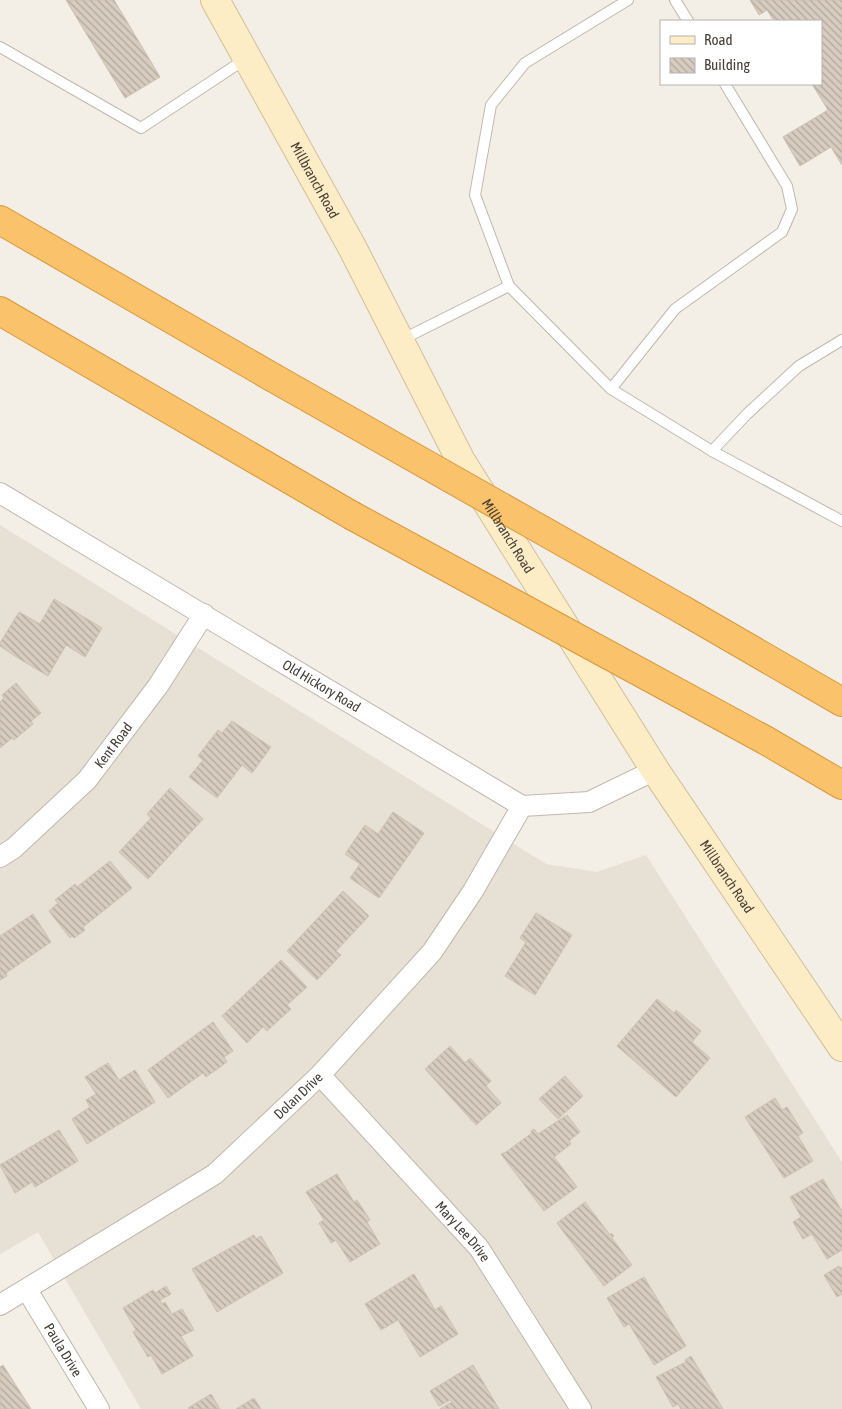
<svg xmlns="http://www.w3.org/2000/svg" width="842" height="1409" font-family="'Asap Condensed',sans-serif">
<style>
.residential{fill:#e6e0d5}
.building{fill:url(#building-back-hatch);stroke:#cec1af}
.lines{fill:none;stroke-linecap:round;stroke-linejoin:round}
.service-casing{stroke:#c1b8ac;stroke-width:12}
.minor-casing{stroke:#c1b8ac;stroke-width:22}
.secondary-casing{stroke:#d1bf97;stroke-width:30}
.motorway-casing{stroke:#d9963a;stroke-width:30}
.service{stroke:#fff;stroke-width:10}
.minor{stroke:#fff;stroke-width:20}
.secondary{stroke:#fdedc6;stroke-width:28}
.motorway{stroke:#fac26a;stroke-width:28}
.motorway-bridge-casing{stroke:#d9963a;stroke-width:30;stroke-linecap:butt}
.motorway-bridge{stroke:#fac26a;stroke-width:28}
.labels{text-anchor:middle;dominant-baseline:central;stroke-width:4;stroke-linejoin:round;paint-order:stroke}
.street-label{font-size:14px;fill:#453e36;stroke:#fff}
</style>
<defs>
<pattern id="building-back-hatch" width="6" height="6" patternUnits="userSpaceOnUse" patternTransform="scale(1.25)"><rect width="6" height="6" fill="#d7ccbf"/><path d="M-1 5l2 2M0 0l6 6M5-1l2 2" fill="none" stroke="#b0a79c"/></pattern>
</defs>
<rect width="100%" height="100%" fill="#f3eee6"/>
<!-- residential -->
<path class="residential" d="M0,525L546,864L597,872L646,855L842,1162V1409H141L38,1232L0,1254Z"/>
<!-- building -->
<g class="building">
<path d="M66,0H114L160,77L125,98Z"/>
<path d="M750,0H842V165L831,147L800,166L783,137L828,110L812,84H821V21H774L767,10L759,15Z"/>
<path d="M54,599L102,628L85,657L66,645L48,676L18,658L0,646V643L19,612L40,624Z"/>
<path d="M16,683L41,713L31,721L33,724L14,740L12,738L0,748V702L4,698L2,695Z"/>
<path d="M232,721L271,747L252,773L242,765L217,798L189,777L203,760L198,756L218,730L222,733Z"/>
<path d="M170,788L203,819L148,879L119,852L151,818L147,814Z"/>
<path d="M393,812L424,833L379,898L350,878L360,864L345,854L365,825L378,834Z"/>
<path d="M110,861L132,888L83,927L85,930L74,938L72,936L70,938L49,911L58,903L55,900L75,884L77,887Z"/>
<path d="M343,891L369,916L336,951L341,955L317,980L287,951Z"/>
<path d="M536,913L572,935L535,995L505,976L526,942L520,938Z"/>
<path d="M33,914L51,942L6,973L7,976L0,980V936Z"/>
<path d="M281,960L307,987L287,1005L291,1009L267,1031L263,1027L247,1043L222,1016Z"/>
<path d="M657,999L674,1013L676,1010L701,1031L692,1042L710,1058L676,1097L617,1046Z"/>
<path d="M213,1022L233,1051L224,1057L227,1062L206,1077L203,1073L168,1098L148,1070Z"/>
<path d="M450,1046L465,1063L470,1058L491,1081L486,1086L501,1103L476,1125L425,1069Z"/>
<path d="M108,1063L119,1080L135,1070L155,1102L87,1144L72,1119L90,1107L86,1100L96,1094L85,1077Z"/>
<path d="M565,1076L583,1096L558,1119L539,1099Z"/>
<path d="M775,1098L782,1110L787,1107L803,1133L798,1136L813,1161L784,1178L745,1117Z"/>
<path d="M567,1115L580,1132L569,1141L571,1144L554,1157L577,1187L544,1211L501,1154L506,1152L532,1133L531,1131L534,1129L538,1134Z"/>
<path d="M59,1130L78,1161L35,1187L32,1182L15,1193L0,1165Z"/>
<path d="M337,1174L354,1202L357,1200L370,1220L367,1222L380,1244L350,1262L336,1240L331,1243L319,1223L324,1220L306,1192Z"/>
<path d="M823,1179L842,1211V1250L827,1259L812,1234L803,1239L793,1222L801,1217L790,1197Z"/>
<path d="M585,1202L610,1235L611,1233L614,1236L612,1238L632,1265L604,1286L557,1223Z"/>
<path d="M254,1235L256,1239L261,1236L283,1273L217,1312L192,1269Z"/>
<path d="M839,1266L840,1268L842,1267V1294L837,1297L824,1275Z"/>
<path d="M414,1274L435,1310L441,1306L458,1334L420,1357L398,1320L381,1330L365,1304Z"/>
<path d="M644,1277L686,1346L654,1365L629,1324L624,1327L607,1298Z"/>
<path d="M166,1286L171,1294L160,1300L162,1304L165,1302L172,1314L182,1309L194,1330L181,1336L193,1356L162,1374L151,1355L148,1357L133,1332L136,1330L123,1308L153,1290L155,1293Z"/>
<path d="M691,1356L723,1409H681L678,1404L673,1407L656,1377L686,1362L685,1360Z"/>
<path d="M3,1365L31,1409H0V1367Z"/>
<path d="M473,1365L499,1409H440L452,1402L450,1400L439,1406L430,1391Z"/>
<path d="M211,1394L220,1409H189L188,1408Z"/>
<path d="M254,1398L261,1409H236Z"/>
</g>
<g class="lines">
<defs>
<g id="service">
<path d="M628,0L525,63L491,105L475,195L509,286L611,389L712,451L747,414L799,366L842,340"/>
<path d="M675,0L688,21"/>
<path d="M0,47L141,128L247,58"/>
<path d="M401,340L509,286"/>
<path d="M611,389L675,309L782,232L792,209L787,186L725,84"/>
<path d="M712,451L842,521"/>
</g>
<g id="minor">
<path id="s1" d="M0,493L522,806L589,802L655,770"/>
<path id="s2" d="M0,857L14,848L87,780L158,686L204,614"/>
<path id="s3" d="M320,1075L479,1248L581,1409"/>
<path id="s4" d="M27,1290L99,1409"/>
<path id="s5" d="M0,1305L215,1174L320,1075L432,952L473,891L522,806"/>
</g>
<g id="secondary">
<path id="s6" d="M215,0L352,247L461,461L655,770L842,1047"/>
</g>
<g id="motorway">
<path d="M0,220L272,377"/>
<path d="M0,311L351,515"/>
<path d="M683,610L842,702"/>
<path d="M765,740L842,785"/>
</g>
</defs>
<!-- service casing -->
<use href="#service" class="service-casing"/>
<!-- minor casing -->
<use href="#minor" class="minor-casing"/>
<!-- secondary casing -->
<use href="#secondary" class="secondary-casing"/>
<!-- motorway casing -->
<use href="#motorway" class="motorway-casing"/>
<!-- service -->
<use href="#service" class="service"/>
<!-- minor -->
<use href="#minor" class="minor"/>
<!-- secondary -->
<use href="#secondary" class="secondary"/>
<!-- motorway -->
<use href="#motorway" class="motorway"/>
<defs>
<g id="motorway-bridge">
<path d="M272,377L683,610"/>
<path d="M351,515L765,740"/>
</g>
</defs>
<!-- motorway-bridge casing -->
<use href="#motorway-bridge" class="motorway-bridge-casing"/>
<!-- motorway-bridge -->
<use href="#motorway-bridge" class="motorway-bridge"/>
</g>
<g class="labels">
<!-- street labels -->
<g class="street-label">
<text stroke="none"><textPath href="#s6" startOffset="206">Millbranch Road</textPath></text>
<text stroke="none"><textPath href="#s6" startOffset="611">Millbranch Road</textPath></text>
<text stroke="none"><textPath href="#s1" startOffset="375">Old Hickory Road</textPath></text>
<text stroke="none"><textPath href="#s2" startOffset="160">Kent Road</textPath></text>
<text stroke="none"><textPath href="#s6" startOffset="1016">Millbranch Road</textPath></text>
<text stroke="none"><textPath href="#s5" startOffset="366">Dolan Drive</textPath></text>
<text stroke="none"><textPath href="#s3" startOffset="212">Mary Lee Drive</textPath></text>
<text stroke="none"><textPath href="#s4" startOffset="70">Paula Drive</textPath></text>
</g>
</g>
<!-- legend -->
<rect x="660" y="20" width="162" height="65" fill="#ffffff" stroke="#b5b2af"/>
<rect x="670" y="36" width="25" height="8" fill="#fdedc6" stroke="#b5b2af"/>
<text x="704" y="45" font-size="15" fill="#453e36">Road</text>
<rect x="670" y="58" width="25" height="15" fill="url(#building-back-hatch)" stroke="#b5b2af"/>
<text x="704" y="70" font-size="15" fill="#453e36">Building</text>
</svg>
